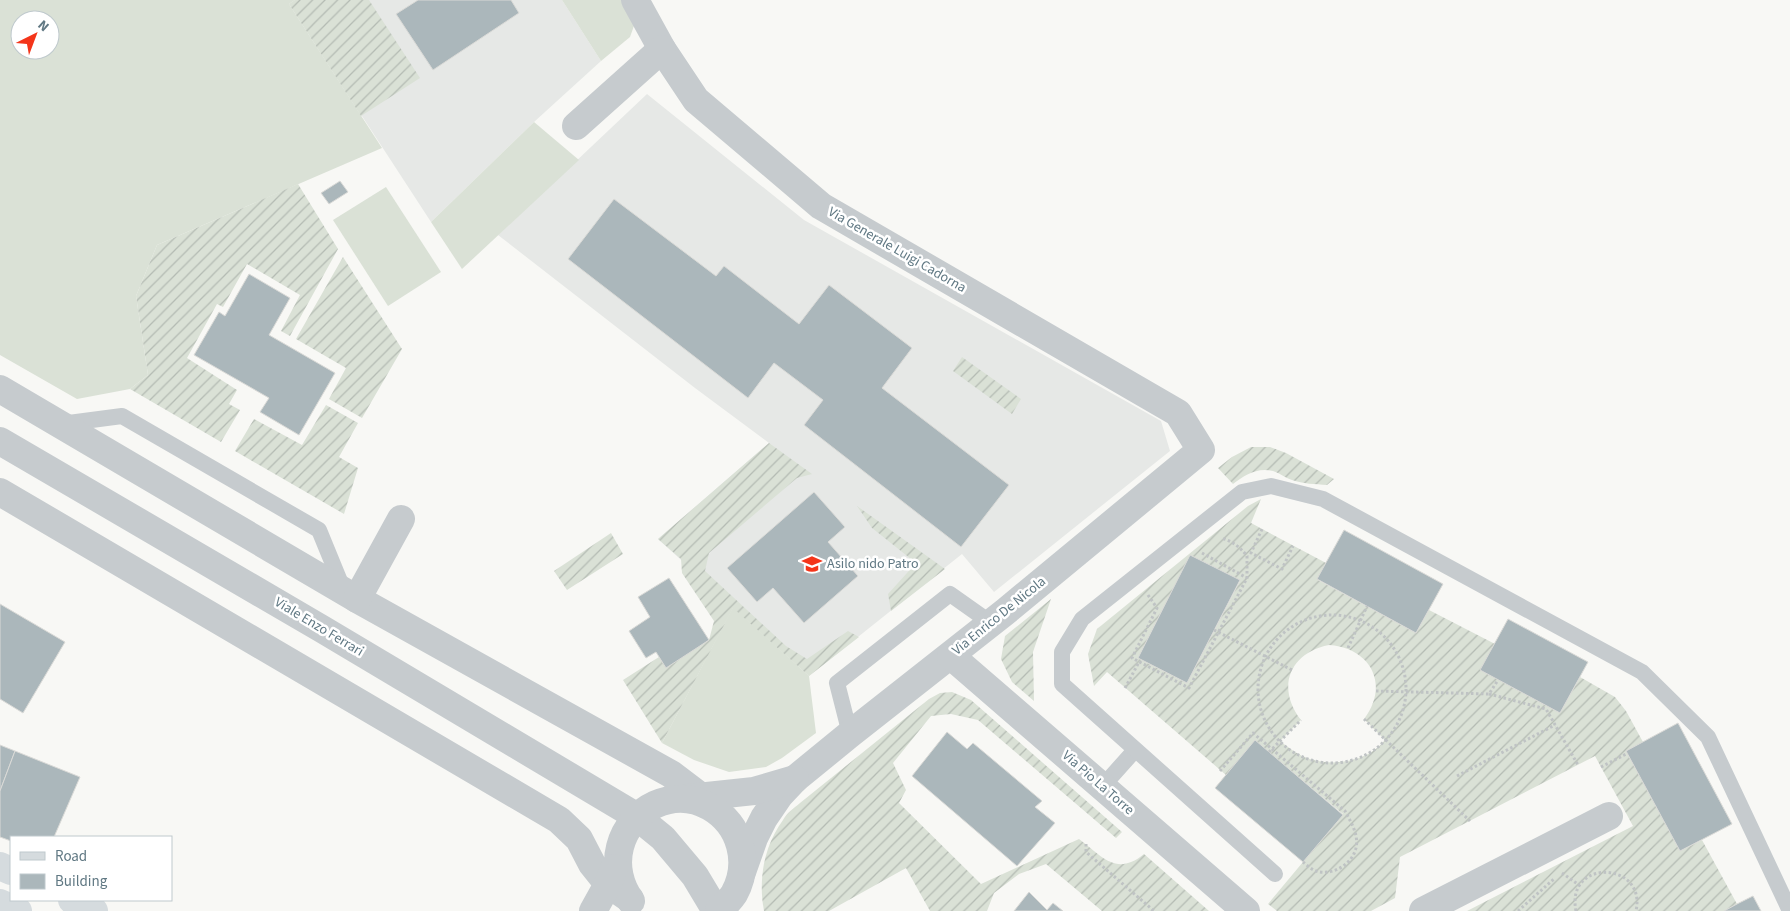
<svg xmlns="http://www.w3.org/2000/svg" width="1790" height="911" font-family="'Source Sans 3',sans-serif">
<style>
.built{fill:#e6e8e6}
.grass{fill:#dae1d6;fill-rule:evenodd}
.garden{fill:url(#garden-furrows);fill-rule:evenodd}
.building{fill:#abb7bb;stroke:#dadad7}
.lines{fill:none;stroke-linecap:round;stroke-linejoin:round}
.path{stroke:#bfc3c4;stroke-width:3;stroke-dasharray:2.5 2.5;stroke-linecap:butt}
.service{stroke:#c6cbce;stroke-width:16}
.minor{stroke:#c6cbce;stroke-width:28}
.secondary{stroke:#d5dbde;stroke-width:28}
.labels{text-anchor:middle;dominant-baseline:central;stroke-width:5;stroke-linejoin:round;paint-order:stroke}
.street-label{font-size:14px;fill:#607883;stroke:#fff}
.poi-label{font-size:14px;fill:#607883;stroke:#fff;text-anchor:start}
</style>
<defs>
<pattern id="garden-furrows" width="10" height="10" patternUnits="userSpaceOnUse" patternTransform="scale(1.25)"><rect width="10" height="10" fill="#dae1d6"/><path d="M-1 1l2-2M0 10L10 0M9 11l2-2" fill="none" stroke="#b4bbb3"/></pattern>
</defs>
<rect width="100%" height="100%" fill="#f8f8f5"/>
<!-- built -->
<g class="built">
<path d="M295,0H562L601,61L534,122L431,222L289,4Z"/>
<path d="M647,94L804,220L1161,421L1170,451L994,592L962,554L809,676L658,539L769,443L695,388L498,235Z"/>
</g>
<!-- grass -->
<g class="grass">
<path d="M0,0H295L289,4L382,148L157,245L136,296L148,375L130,389L77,399L0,355ZM20,20H50V50H20Z"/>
<path d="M562,0H622L635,23L630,37L601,61Z"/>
<path d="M534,122L579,160L462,269L431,222Z"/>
<path d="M386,187L441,272L388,306L333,220Z"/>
<path d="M733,607L809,676L816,733L782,758L766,767L729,772L694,760L662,743Z"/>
</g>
<!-- garden -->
<g class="garden">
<path d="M295,0H369L420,78L361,116L289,4Z"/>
<path d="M298,184L338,249L290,336L281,331L300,295L247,264L223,307L217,304L187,358L237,390L229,404L240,410L221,442L130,389L148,375L136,296L157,245Z"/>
<path d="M343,257L402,349L362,418L329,399L346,368L296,339Z"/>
<path d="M962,357L1021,399L1012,414L953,371Z"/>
<path d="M326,405L358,423L339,457L358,468L344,514L235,451L254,419L302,445Z"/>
<path d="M769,443L812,474L797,478L709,553L705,571L786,646L807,659L848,631L859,637L809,676L733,608L662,743L623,680L659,657L666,667L709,640L714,621L682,573L681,559L658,539Z"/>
<path d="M1251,447H1270L1286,453L1334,479L1327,485C1315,484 1303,484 1292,480C1285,478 1280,473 1273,471C1257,467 1245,475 1233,484L1218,468L1232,457Z"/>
<path d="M1261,499L1251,523L1326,563L1318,580L1416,633L1429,610L1495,644L1481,670L1560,713L1580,677L1615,697L1626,711L1643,742L1626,751L1680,851L1702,840L1737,904L1724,911H1467L1633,826L1595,756L1400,857L1395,898L1371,911H1277L1268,904L1343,814L1255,741L1226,775L1107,672L1094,686L1088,654L1097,629L1248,506ZM1190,555L1240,581L1187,683L1138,658ZM1329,645C1371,648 1390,685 1364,719L1385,740C1369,761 1334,767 1310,759C1299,756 1289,748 1280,741L1301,720C1276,688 1289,653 1329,645Z"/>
<path d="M857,506L945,569L891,611L888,594L916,563L872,528Z"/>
<path d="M611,533L623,554L567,590L554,571Z"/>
<path d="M1051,599L1033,652L1034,701L1012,682L1001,659L1005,636Z"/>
<path d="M952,692L971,700L1122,832L1116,838L978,720L951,714L931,716L893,763L906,790L899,803L981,884L1079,839C1102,856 1116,877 1144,854L1209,911H1102L1046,864L1019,874L994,893L987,911H930L906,868L829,911H764C758,879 764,846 783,820C787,813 794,808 800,803L929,699L940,693Z"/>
</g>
<!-- building -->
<g class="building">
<path d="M418,0H511L519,13L433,70L396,14Z"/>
<path d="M340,181L348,192L329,204L321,193Z"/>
<path d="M614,199L716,276L724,266L799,324L829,285L912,348L882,388L1009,485L961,547L804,425L823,400L774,363L748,398L568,259Z"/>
<path d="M249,274L290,298L269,335L335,373L299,435L260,412L269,398L194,355L219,312L225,316Z"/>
<path d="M814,492L845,527L828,542L858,576L804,623L773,588L757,602L727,568Z"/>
<path d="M1344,530L1443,584L1416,633L1317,579Z"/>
<path d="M1190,555L1240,580L1187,683L1138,658Z"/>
<path d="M669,578L709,640L666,668L656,652L646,658L629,631L650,617L638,597Z"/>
<path d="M0,604L65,642L23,713L0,699Z"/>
<path d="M1508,619L1588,662L1560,713L1480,670Z"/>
<path d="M1678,723L1732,824L1680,851L1626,751Z"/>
<path d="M947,732L967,749L973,743L1042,801L1035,807L1055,823L1017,866L912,776Z"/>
<path d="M1255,740L1343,815L1303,862L1215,788Z"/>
<path d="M0,745L15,751L0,791Z"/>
<path d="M15,751L80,777L54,837H11V841L0,837V791Z"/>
<path d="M1029,892L1047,910L1053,903L1063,911H1014Z"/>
<path d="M1753,896L1761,911H1724L1737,904Z"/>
</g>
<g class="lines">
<!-- path -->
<g class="path">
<path d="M1262,529L1251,553L1282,569L1293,546"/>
<path d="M1202,553L1247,578"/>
<path d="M1148,595L1157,608L1132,658L1189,688L1247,578V556C1240,547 1232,541 1221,538"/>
<circle cx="1332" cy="689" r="74"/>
<path d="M1214,630L1292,670"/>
<path d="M1348,648L1367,606"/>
<path d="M1125,688L1139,662"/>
<path d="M1376,691L1489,694L1498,680"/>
<path d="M1489,694L1546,709L1578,765"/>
<path d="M1364,719L1470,821"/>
<path d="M1269,752L1301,720"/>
<path d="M1601,767L1628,753"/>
<path d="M1220,771L1253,733L1345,811C1351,822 1359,835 1356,848C1352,865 1332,876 1316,871C1312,870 1307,865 1303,862"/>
<path d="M1457,776L1555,725"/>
<path d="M1086,844V852L1154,911"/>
<path d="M1562,873L1579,885"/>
<path d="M1518,911L1555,878"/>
<path d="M1576,911C1565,858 1647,861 1636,911"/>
</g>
<!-- service -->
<g class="service">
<path d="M61,424L122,416L319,530L344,591"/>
<path d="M850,734L837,683L950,594L991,623"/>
<path d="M1102,787L1135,750"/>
<path d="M1275,874L1062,684V652L1082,619L1242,492L1271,486L1323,499L1642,672L1708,737L1790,911"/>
</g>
<!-- minor -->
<g class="minor">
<path d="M635,0L662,49L696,100L821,206L1178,413L1201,450L1005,612L850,734L795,779L779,796L764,818L754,838L742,872"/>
<path d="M576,126L662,49"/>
<path d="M0,389L357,599L671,774L700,796L710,806"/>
<path d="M0,441L322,629L636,816L663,838L695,876L716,911"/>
<path d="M0,492L559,820L579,839L592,864L608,884L630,899"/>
<path d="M357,599L401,519"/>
<path d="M951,656L1246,911"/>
<path d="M688,798L754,791L795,779"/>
<path d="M631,901C620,886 615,866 620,847C630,808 674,786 710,807C741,825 751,863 734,894C730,900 724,906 719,911"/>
<path d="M593,911L608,884L614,868"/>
<path d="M1423,911L1609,816"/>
</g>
<!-- secondary -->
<g class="secondary">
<path d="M0,866L11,871"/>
<path d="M72,900L94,911"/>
<path d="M0,903L18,911"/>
</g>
</g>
<!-- icons -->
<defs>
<symbol id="school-bare" viewBox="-9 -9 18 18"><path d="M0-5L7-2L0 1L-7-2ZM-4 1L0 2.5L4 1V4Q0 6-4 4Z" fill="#f4351a" stroke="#fff" stroke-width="2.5" paint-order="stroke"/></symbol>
</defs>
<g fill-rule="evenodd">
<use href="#school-bare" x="798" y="550" width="28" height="28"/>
</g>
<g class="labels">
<!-- street labels -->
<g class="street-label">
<text transform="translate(897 250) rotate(30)">Via Generale Luigi Cadorna</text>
<text transform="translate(999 616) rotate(-39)">Via Enrico De Nicola</text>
<text transform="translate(319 627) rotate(31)">Viale Enzo Ferrari</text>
<text transform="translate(1098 783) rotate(41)">Via Pio La Torre</text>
</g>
<!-- poi labels -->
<g class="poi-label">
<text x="827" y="564">Asilo nido Patro</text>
</g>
</g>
<!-- legend -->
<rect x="10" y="836" width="162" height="65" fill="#ffffff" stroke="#bfc9cd"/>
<rect x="20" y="852" width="25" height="8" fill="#d5dbde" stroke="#bfc9cd"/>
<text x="55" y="861" font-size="15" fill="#607883">Road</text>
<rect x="20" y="874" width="25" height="15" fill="#abb7bb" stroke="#bfc9cd"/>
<text x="55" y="886" font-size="15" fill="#607883">Building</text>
<!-- north arrow -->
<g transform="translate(35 35) rotate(42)"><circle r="24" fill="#ffffff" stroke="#bfc9cd"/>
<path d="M0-4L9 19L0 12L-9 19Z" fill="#f4351a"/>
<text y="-8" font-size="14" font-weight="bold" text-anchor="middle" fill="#607883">N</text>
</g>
</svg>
